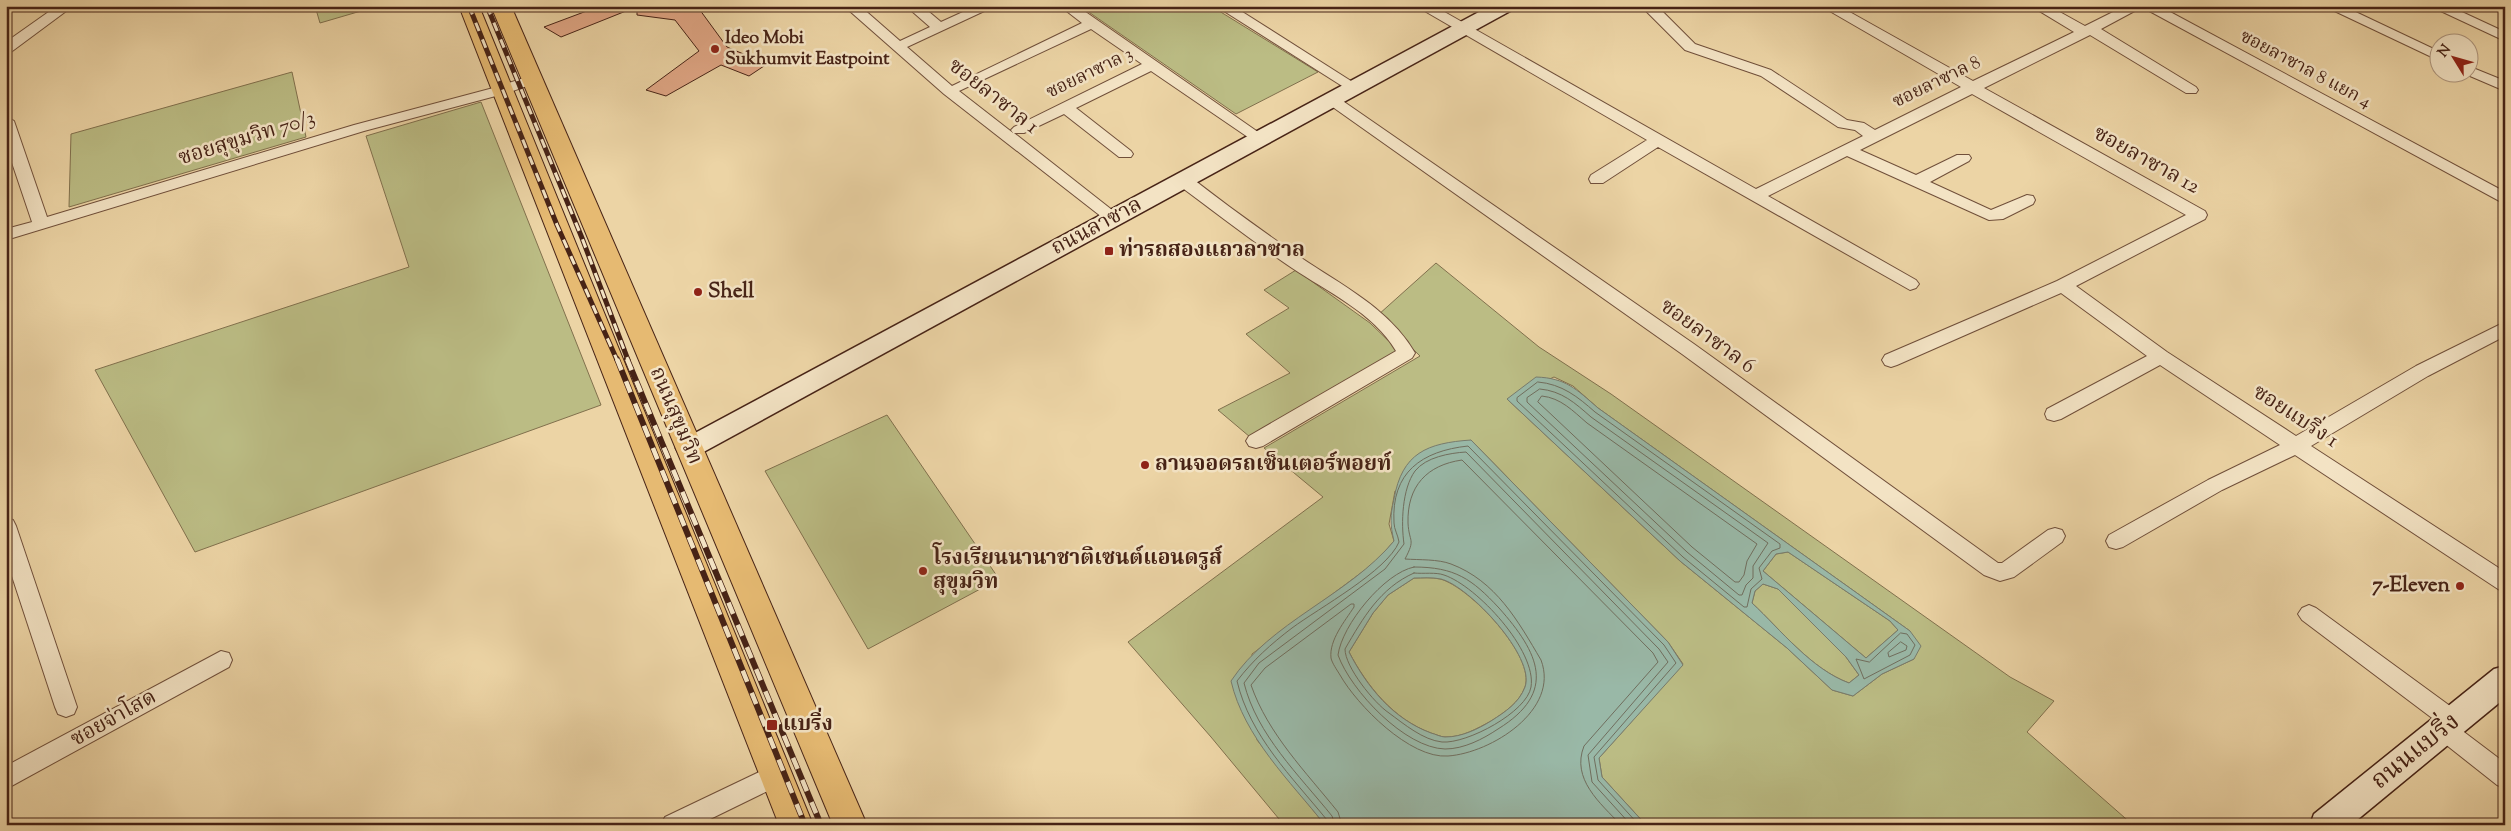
<svg xmlns="http://www.w3.org/2000/svg" width="2511" height="831" font-family="'Sorts Mill Goudy','Noto Serif Thai',serif">
<style>
.green{fill:#bbbc84;stroke:#81704d;fill-rule:evenodd}
.water{fill:#99b8a7;stroke:#787c6d;fill-rule:evenodd}
.lines{fill:none;stroke-linecap:round;stroke-linejoin:round}
.shore{stroke:#706e5e;stroke-width:1}
.building{fill:#e1a786;stroke:#472316}
.street-casing{stroke:#704f3a;stroke-width:2}
.secondary-casing{stroke:#472316;stroke-width:3}
.highway-casing{stroke:#472316;stroke-width:2}
.street{fill:#f3e3c4;fill-rule:evenodd}
.secondary{fill:#f3e3c4;fill-rule:evenodd}
.highway{fill:#e6ba72;fill-rule:evenodd}
.rail-far1-casing{stroke:#472316;stroke-width:5}
.rail-casing{stroke:#472316;stroke-width:6}
.rail-far1{stroke:#f3e3c4;stroke-width:3;stroke-dasharray:9;stroke-linecap:butt}
.rail{stroke:#f3e3c4;stroke-width:4.5;stroke-dasharray:12;stroke-linecap:butt}
.poi-dot{fill:#8f2418;stroke:#f3e3c4;stroke-width:2}
.labels{text-anchor:middle;dominant-baseline:central;stroke-width:5;stroke-linejoin:round;paint-order:stroke}
.far-poi-label{font-size:18px;font-weight:bold;fill:#472316;stroke:#f3e3c4;text-anchor:start}
.far-street-label{font-size:18px;fill:#472316;stroke:#f3e3c4}
.street-label{font-size:21px;fill:#472316;stroke:#f3e3c4}
.poi-label{font-size:21px;font-weight:bold;fill:#472316;stroke:#f3e3c4;text-anchor:start}
.near-street-label{font-size:25px;fill:#472316;stroke:#f3e3c4}
</style>
<rect width="100%" height="100%" fill="#ecd4a5"/>
<filter id="stains"><feTurbulence type="fractalNoise" baseFrequency=".004" numOctaves="4"/><feColorMatrix values="0 0 0 0 .2 0 0 0 0 .09 0 0 0 0 .02 0 0 0 .5 -.17"/></filter>
<radialGradient id="worn" r=".72"><stop offset=".6" stop-color="#630" stop-opacity="0"/><stop offset="1" stop-color="#630" stop-opacity=".3"/></radialGradient>
<!-- green -->
<g class="green">
<path d="M315,6H378L320,23Z"/>
<path d="M1080,6H1211L1318,72L1236,114Z"/>
<path d="M292,72L306,137L69,207L71,134Z"/>
<path d="M481,102L601,405L195,552L95,370L409,267L366,136Z"/>
<path d="M1436,263L1539,347L1611,394L2010,677L2054,701L2027,732L2133,825H1646L1602,777L1599,758L1683,664L1668,642L1471,440L1395,491L1389,524L1394,541L1377,561L1252,654L1257,740L1325,825H1284L1211,737L1128,642L1323,497L1264,448L1420,356L1378,315ZM1554,377L1573,386L1598,408L1910,631L1914,659L1882,674L1853,696L1832,690L1787,648L1680,561L1507,399Z"/>
<path d="M1296,270L1370,323L1397,349L1394,356L1250,437L1218,410L1290,373L1246,334L1289,308L1264,290Z"/>
<path d="M887,415L999,579L868,649L765,471Z"/>
<path d="M1788,552L1890,621L1898,630L1866,658L1763,571L1776,554Z"/>
<path d="M1414,578C1422,578 1432,577 1440,579C1469,586 1536,657 1525,687C1519,703 1505,712 1491,721C1478,728 1461,738 1445,737C1441,737 1435,734 1431,733C1393,719 1367,686 1349,652L1373,613L1388,595Z"/>
<path d="M1763,584L1778,589L1846,657L1859,675L1849,683C1811,669 1781,630 1752,603L1755,591Z"/>
</g>
<!-- water -->
<g class="water">
<path d="M1536,377C1566,378 1576,389 1598,408L1910,631L1921,646L1914,659L1882,674L1853,696L1832,690L1787,648L1680,561L1507,399ZM1788,552L1890,621L1898,630L1866,658L1763,571L1776,554ZM1763,584L1778,589L1846,657L1859,675L1849,683C1811,669 1781,630 1752,603L1755,591Z"/>
<path d="M1471,440L1668,642L1683,665L1599,758L1602,777L1646,825H1325C1290,781 1244,737 1231,681C1270,622 1348,596 1394,541C1390,524 1390,517 1394,499C1402,453 1427,443 1471,440ZM1414,578C1422,578 1432,577 1441,579C1469,586 1536,657 1525,687C1519,703 1505,712 1491,721C1478,729 1462,737 1445,737C1441,737 1435,734 1431,733C1393,719 1367,687 1349,652L1373,613L1388,595Z"/>
</g>
<g class="lines">
<!-- shore -->
<g class="shore">
<path d="M1538,382C1562,384 1578,397 1595,412L1780,544V548L1772,551L1759,568L1762,579L1751,589L1747,607H1744L1683,557L1517,401V398Z"/>
<path d="M1540,389C1562,391 1575,403 1591,417L1768,543L1753,566V578L1746,585L1742,595H1739L1687,552L1527,402V398Z"/>
<path d="M1542,396C1561,398 1573,411 1587,423L1757,544L1747,561L1744,575L1739,582H1735L1692,547L1538,402Z"/>
<path d="M1414,567C1455,567 1472,579 1499,608C1539,653 1558,692 1498,729C1483,739 1464,749 1445,749C1405,748 1351,691 1338,655C1342,625 1384,573 1414,567Z"/>
<path d="M1414,573C1423,574 1436,572 1444,575C1477,586 1537,651 1531,687C1527,712 1467,744 1442,742C1423,740 1404,724 1389,713C1374,703 1345,667 1345,649C1363,618 1380,588 1414,573Z"/>
<path d="M1901,633L1907,634L1915,645L1910,655L1864,679L1856,659L1869,662Z"/>
<path d="M1901,642L1907,646L1906,650L1889,657L1888,653Z"/>
<path d="M1328,825L1327,820C1292,777 1250,736 1237,681C1253,660 1271,644 1292,628C1319,608 1387,571 1399,542C1398,535 1394,529 1394,523C1391,472 1422,451 1468,446L1664,645L1676,663L1594,757L1598,780L1639,825"/>
<path d="M1335,825L1332,816C1299,775 1257,735 1244,683L1259,663L1385,569L1404,544C1401,523 1402,489 1415,471C1426,457 1450,453 1466,452L1659,649L1668,662L1588,755L1592,782L1631,825"/>
<path d="M1342,825L1338,812C1306,772 1268,734 1251,685L1265,668L1351,604H1354V607C1345,621 1329,640 1331,658C1332,663 1337,670 1340,675C1357,705 1410,759 1448,756C1491,753 1560,710 1541,660C1518,621 1496,581 1451,564C1438,559 1419,560 1405,559C1416,538 1409,543 1408,523C1407,486 1427,465 1462,460L1653,653L1658,662L1584,746C1571,779 1600,803 1621,825"/>
</g>
</g>
<!-- building -->
<g class="building">
<path d="M600,6L636,7L561,37L544,27Z"/>
<path d="M637,6H697L727,47L767,64L749,76L721,65L666,96L646,90L699,51L675,20L637,15Z"/>
</g>
<g class="lines">
<defs>
<g id="street">
<path d="M57,6H73L11,52L6,53V42Z"/>
<path d="M844,6H860L900,41L930,27L906,6H922L941,22L976,6H995L907,47L952,86L1082,23L1060,6H1077L1268,139L1265,142H1255L1151,71L1076,108L1131,151L1133,154L1131,157H1119L1064,114L1024,133H1014L1121,217L1119,221H1107L944,94ZM1091,29L1142,64L1014,127L1011,130L1013,133L959,91Z"/>
<path d="M1216,6H1233L1362,88L1355,92L1350,91Z"/>
<path d="M1416,6H1434L1756,189L1863,136L1855,130L1838,127L1761,76L1685,50L1641,6H1657L1695,44L1771,70L1847,120L1864,123L1875,130L1961,87L1821,6H1839L1973,81L2074,32L2031,6H2049L2085,26L2125,6H2159L2505,192V204L2142,7L2101,29L2196,87L2198,90L2196,93H2186L2090,35L1984,88L2205,211L2207,215L2205,219L2076,286L2167,352L2296,436L2416,366L2505,322V336L2428,376L2311,446L2505,572V592L2498,589L2295,455L2222,490L2123,547L2116,549L2109,547L2106,541L2109,535L2208,480L2280,445L2160,365L2061,419L2054,421L2047,419L2045,414L2047,409L2147,356L2061,293L1897,365L1891,367L1885,365L1882,360L1885,355L2057,281L2186,215L1972,94L1860,150L1916,175L1957,155H1969L1971,158L1969,161L1930,182L1991,210L2027,195L2033,196L2035,200L2033,204L2003,219L1989,220L1847,156L1768,196L1916,280L1919,284L1916,288L1910,290L1658,147L1603,183H1591L1589,179L1591,175L1647,140Z"/>
<path d="M2324,6H2343L2438,51V60Z"/>
<path d="M2430,6H2449L2505,32V41Z"/>
<path d="M2468,66L2505,81V91L2463,73L2468,72Z"/>
<path d="M533,75L540,79L538,82L507,93L364,131L6,240V229L32,222L6,145V116L14,121L47,217L354,125L497,87Z"/>
<path d="M1332,95L1337,97L1694,344L1998,563H2002L2048,530L2055,528L2062,530L2065,536L2062,542L2014,577L2000,581L1984,575L1682,354L1327,103L1325,100L1327,97Z"/>
<path d="M1183,175L1189,176C1225,204 1262,231 1300,257C1341,285 1389,308 1415,353L1412,358L1263,446L1256,448L1249,446L1246,441L1249,436L1396,351C1374,313 1326,291 1292,268C1252,241 1215,212 1177,184L1175,180L1177,176Z"/>
<path d="M6,518L13,520L16,526L77,707L74,714L66,717L58,714L55,707L6,558Z"/>
<path d="M2309,605L2316,608L2461,714L2464,721L2460,729L2505,763V788L2497,785L2435,736L2432,729L2436,721L2302,620L2298,614L2302,608Z"/>
<path d="M221,651L229,653L232,660L229,667L6,789V766Z"/>
<path d="M776,764L784,767L788,775L784,783L698,825H661L665,817Z"/>
</g>
<g id="secondary">
<path d="M1490,6H1515L1512,10L698,455L689,458L680,455L676,448L680,441Z"/>
<path d="M2505,666V698L2351,825H2310L2314,814L2494,669Z"/>
</g>
<g id="highway">
<path d="M459,6H479L813,825H779Z"/>
<path d="M491,6H511L867,825H833Z"/>
</g>
</defs>
<!-- street casing -->
<use href="#street" class="street-casing"/>
<!-- secondary casing -->
<use href="#secondary" class="secondary-casing"/>
<!-- highway casing -->
<use href="#highway" class="highway-casing"/>
<!-- street -->
<use href="#street" class="street"/>
<!-- secondary -->
<use href="#secondary" class="secondary"/>
<!-- highway -->
<use href="#highway" class="highway"/>
<defs>
<g id="rail-far1">
<path d="M469,6L557,225L617,360"/>
<path d="M487,6L582,238L628,360"/>
</g>
<g id="rail">
<path d="M617,359L805,825"/>
<path d="M627,359L821,825"/>
</g>
</defs>
<!-- rail-far1 casing -->
<use href="#rail-far1" class="rail-far1-casing"/>
<!-- rail casing -->
<use href="#rail" class="rail-casing"/>
<!-- rail-far1 -->
<use href="#rail-far1" class="rail-far1"/>
<!-- rail -->
<use href="#rail" class="rail"/>
</g>
<!-- markers -->
<g class="poi-dot">
<circle cx="715" cy="49" r="5"/>
<rect x="1104" y="246" width="10" height="10" rx="2.5"/>
<circle cx="698" cy="292" r="5"/>
<circle cx="1145" cy="465" r="5"/>
<circle cx="923" cy="571" r="5"/>
<circle cx="2460" cy="586" r="5"/>
<rect x="766" y="719" width="12" height="12" rx="2.5"/>
</g>
<g class="labels">
<!-- far-poi labels -->
<g class="far-poi-label">
<text x="725" y="39">Ideo Mobi<tspan x="725" dy="21">Sukhumvit Eastpoint</tspan></text>
</g>
<!-- far-street labels -->
<g class="far-street-label">
<text transform="translate(2305 70) rotate(28)">ซอยลาซาล 8 แยก 4</text>
<text transform="translate(1090 74) rotate(-26)">ซอยลาซาล 3</text>
<text transform="translate(1937 83) rotate(-26)">ซอยลาซาล 8</text>
</g>
<!-- street labels -->
<g class="street-label">
<text transform="translate(993 97) rotate(38)">ซอยลาซาล 1</text>
<text transform="translate(247 139) rotate(-17)">ซอยสุขุมวิท 70/3</text>
<text transform="translate(2146 161) rotate(29)">ซอยลาซาล 12</text>
<text transform="translate(1097 227) rotate(-28)">ถนนลาซาล</text>
<text transform="translate(1707 337) rotate(36)">ซอยลาซาล 6</text>
<text transform="translate(675 416) rotate(67)">ถนนสุขุมวิท</text>
<text transform="translate(2295 417) rotate(33)">ซอยแบริ่ง 1</text>
<text transform="translate(114 719) rotate(-29)">ซอยจ่าโสด</text>
</g>
<!-- poi labels -->
<g class="poi-label">
<text x="1119" y="251">ท่ารถสองแถวลาซาล</text>
<text x="708" y="292">Shell</text>
<text x="1155" y="465">ลานจอดรถเซ็นเตอร์พอยท์</text>
<text x="933" y="559">โรงเรียนนานาชาติเซนต์แอนดรูส์<tspan x="933" dy="24">สุขุมวิท</tspan></text>
<text x="2450" y="586" text-anchor="end">7-Eleven</text>
<text x="783" y="725">แบริ่ง</text>
</g>
<!-- near-street labels -->
<g class="near-street-label">
<text transform="translate(2416 752) rotate(-39)">ถนนแบริ่ง</text>
</g>
</g>
<!-- margin -->
<rect width="2511" height="831" fill="none" stroke="#ecd4a5" stroke-width="25"/>
<rect x="8" y="8" width="2496" height="816" fill="none" stroke="#472316" stroke-width="2.5"/>
<rect x="12" y="12" width="2486" height="806" fill="none" stroke="#472316"/>
<!-- north arrow -->
<g transform="translate(2454 58) rotate(307)"><circle r="24" fill="#f3e3c4" stroke="#ae967e"/>
<path d="M0-4L9 19L0 12L-9 19Z" fill="#8f2418"/>
<text y="-8" font-size="14" font-weight="bold" text-anchor="middle" fill="#472316">N</text>
</g>
<rect width="100%" height="100%" filter="url(#stains)"/>
<rect width="100%" height="100%" fill="url(#worn)"/>
</svg>
